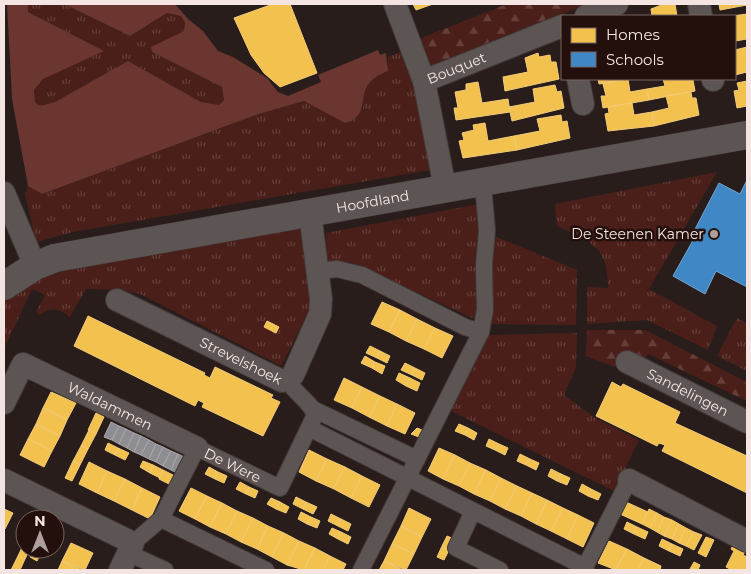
<svg xmlns="http://www.w3.org/2000/svg" width="751" height="574" font-family="Montserrat,sans-serif">
<style>
.grass{fill:url(#grass-tufts)}
.forest{fill:url(#forest-firs)}
.water{fill:#6a362f}
.homes{fill:#f2c14e;stroke:#f3cc7a}
.schools{fill:#3f88c5;stroke:#75a4ce}
.industry{fill:#8d8d92;stroke:#aca7aa}
.lines{fill:none;stroke-linecap:round;stroke-linejoin:round}
.pedestrian-casing{stroke:#413837;stroke-width:18}
.minor-casing{stroke:#413837;stroke-width:24}
.tertiary-casing{stroke:#413837;stroke-width:29}
.pedestrian{stroke:#5d5553;stroke-width:16}
.minor{stroke:#5d5553;stroke-width:22}
.tertiary{stroke:#5d5553;stroke-width:28}
.poi-dot{fill:#ad9f9c;stroke:#23100d;stroke-width:2}
.labels{text-anchor:middle;dominant-baseline:central;stroke-width:5;stroke-linejoin:round;paint-order:stroke}
.street-label{font-size:14px;fill:#f4e5e2;stroke:#23100d}
.poi-label{font-size:14px;fill:#f4e5e2;stroke:#23100d;text-anchor:end}
</style>
<defs>
<pattern id="grass-tufts" width="24" height="20" patternUnits="userSpaceOnUse" patternTransform="scale(1.25)"><rect width="24" height="20" fill="#4a1f19"/><path d="M3 7l-1-3M5 7V3M7 7l1-3M15 17l-1-3M17 17v-4M19 17l1-3" fill="none" stroke="#653f3a"/></pattern>
<pattern id="forest-firs" width="22" height="20" patternUnits="userSpaceOnUse" patternTransform="scale(1.25)"><rect width="22" height="20" fill="#4a1f19"/><path d="M5 1l3.5 6h-7zM16 11l3.5 6h-7z" fill="#653f3a"/></pattern>
</defs>
<rect width="100%" height="100%" fill="#281d1b"/>
<!-- grass -->
<g class="grass">
<path d="M28,4H64L130,36L167,13L181,16L185,23L184,31L151,47L152,52L222,87L224,100L219,105L201,102L128,61L55,102L40,106L35,102L34,90L42,79L103,51L28,12Z"/>
<path d="M401,52L416,85L430,170L73,232L36,242L25,194L28,186L42,194L259,114L304,101L345,123L363,108C364,88 368,79 387,71L388,57Z"/>
<path d="M717,172L649,289L717,326L708,350L647,320L587,324V287L608,288C608,246 591,242 557,226L555,204Z"/>
<path d="M479,204V321L350,262H327L326,233Z"/>
<path d="M301,224L311,301L308,313L281,366L140,294L122,290L86,289L70,317C58,308 52,307 39,315L36,312L45,295L32,289L4,349V296L50,269Z"/>
<path d="M492,235L577,270L576,325L492,324Z"/>
<path d="M737,318L747,324V371L717,356Z"/>
<path d="M577,333L576,368L564,395L594,417L639,440L614,491L449,410L486,335Z"/>
</g>
<!-- forest -->
<g class="forest">
<path d="M507,4H587L458,56L432,71L419,39Z"/>
<path d="M587,330H645L747,382V401L648,354L643,362L622,352L615,367L586,356Z"/>
</g>
<!-- water -->
<path class="water" d="M7,4H28V12L104,51L43,79L34,90L35,102L40,106L55,102L128,61L201,102L219,105L224,100L222,87L152,52L151,47L184,31L185,23L181,16L167,13L130,36L64,4H175L188,19L203,31L218,51L233,57L267,78L278,92L288,96L321,82L318,75L378,50L380,55L386,53L388,71C347,86 378,113 345,123L304,101L259,114L42,194L28,186L12,99Z"/>
<!-- homes -->
<g class="homes">
<path d="M273,4H290L317,73L280,87L264,73L251,55L234,18Z"/>
<path d="M413,4H433L416,10Z"/>
<path d="M664,4H675L677,16H652L651,9Z"/>
<path d="M719,4H747V7V5L720,10Z"/>
<path d="M747,14V39L735,41V16H732Z"/>
<path d="M747,47V72L735,75V50Z"/>
<path d="M538,53L539,57L550,55L551,62H556L559,79L505,91L503,77L528,72L525,58Z"/>
<path d="M598,79H632L599,84Z"/>
<path d="M628,79L630,92L647,89L649,100L603,108L601,96H606L603,84Z"/>
<path d="M663,79L693,80L695,91L649,100L647,89L665,86Z"/>
<path d="M747,81V106L737,108L734,91L739,90L737,83Z"/>
<path d="M478,82L482,103L508,99L510,112L456,120L454,108H458L455,92L466,90V84Z"/>
<path d="M555,85L557,92L561,91L564,108L512,121L509,107L535,102L533,89Z"/>
<path d="M691,92L692,98H696L699,115L654,126L652,112L669,108L666,96Z"/>
<path d="M632,103L634,115L652,112L654,126L608,131L605,114L609,113L608,107Z"/>
<path d="M561,115L562,122L567,121L570,138L517,150L514,136L540,131L537,119Z"/>
<path d="M485,123L488,141L514,136L517,150L463,158L459,141L464,140L462,133L474,130L473,125Z"/>
<path d="M382,302L400,310L389,332L371,324Z"/>
<path d="M400,310L417,319L406,341L389,332Z"/>
<path d="M88,316L205,373L204,375L210,378L215,367L273,395L271,398L280,402L263,436L202,407L204,403L198,400L195,406L74,346Z"/>
<path d="M417,319L435,328L424,349L406,341Z"/>
<path d="M267,321L279,327L276,333L264,327Z"/>
<path d="M435,328L453,336L442,358L424,349Z"/>
<path d="M370,346L380,351L377,358L366,353Z"/>
<path d="M380,351L390,356L387,363L377,358Z"/>
<path d="M365,356L375,362L372,368L361,363Z"/>
<path d="M375,362L385,366L382,374L372,368Z"/>
<path d="M405,363L415,368L412,375L401,370Z"/>
<path d="M415,368L425,373L422,380L412,375Z"/>
<path d="M399,373L410,378L406,386L396,380Z"/>
<path d="M344,378L362,387L352,408L334,400Z"/>
<path d="M410,378L420,383L417,391L406,386Z"/>
<path d="M612,382L621,387L623,384L680,412L675,423L747,456V493L662,451L665,445L659,443L657,446L596,416Z"/>
<path d="M362,387L380,396L369,417L352,408Z"/>
<path d="M51,392L76,403L67,420L43,408Z"/>
<path d="M380,396L397,404L387,426L369,417Z"/>
<path d="M397,404L415,413L405,434L387,426Z"/>
<path d="M43,408L67,420L60,436L36,424Z"/>
<path d="M96,413L104,417L96,434L88,430Z"/>
<path d="M36,424L60,436L52,451L28,439Z"/>
<path d="M459,424L468,428L465,435L455,431Z"/>
<path d="M417,428L422,430L419,437L411,434Z"/>
<path d="M468,428L477,433L474,440L465,435Z"/>
<path d="M89,430L96,434L88,449L81,446Z"/>
<path d="M28,439L52,451L44,467L20,455Z"/>
<path d="M489,439L499,444L495,450L486,446Z"/>
<path d="M108,443L118,448L115,455L105,450Z"/>
<path d="M499,444L508,448L505,455L495,450Z"/>
<path d="M81,446L88,449L80,465L73,461Z"/>
<path d="M118,448L129,453L125,460L115,455Z"/>
<path d="M439,448L455,455L443,479L428,471Z"/>
<path d="M309,450L327,459L316,481L299,472Z"/>
<path d="M520,454L530,459L526,465L517,461Z"/>
<path d="M455,455L470,463L459,486L443,479Z"/>
<path d="M327,459L345,467L334,489L316,481Z"/>
<path d="M530,459L539,463L536,470L526,465Z"/>
<path d="M73,461L80,465L72,481L65,478Z"/>
<path d="M143,461L153,465L150,473L140,467Z"/>
<path d="M89,462L107,471L97,493L79,484Z"/>
<path d="M470,463L486,470L474,494L459,486Z"/>
<path d="M153,465L163,470L160,478L150,473Z"/>
<path d="M209,467L218,472L215,479L205,474Z"/>
<path d="M345,467L362,476L351,498L334,489Z"/>
<path d="M551,469L561,474L557,481L548,476Z"/>
<path d="M163,470L177,477L173,486L159,479Z"/>
<path d="M486,470L501,478L490,501L474,494Z"/>
<path d="M107,471L125,479L114,501L97,493Z"/>
<path d="M218,472L227,476L224,483L215,479Z"/>
<path d="M561,474L570,478L567,485L557,481Z"/>
<path d="M362,476L380,485L369,507L351,498Z"/>
<path d="M501,478L517,486L505,509L490,501Z"/>
<path d="M125,479L142,488L132,510L114,501Z"/>
<path d="M240,482L249,487L246,494L236,489Z"/>
<path d="M582,484L591,489L588,496L579,491Z"/>
<path d="M517,486L532,493L521,516L505,509Z"/>
<path d="M249,487L258,491L255,498L246,494Z"/>
<path d="M142,488L160,497L150,519L132,510Z"/>
<path d="M191,488L207,496L195,519L179,511Z"/>
<path d="M591,489L601,494L598,500L588,496Z"/>
<path d="M532,493L547,500L536,524L521,516Z"/>
<path d="M207,496L222,503L210,527L195,519Z"/>
<path d="M296,497L306,502L303,509L293,504Z"/>
<path d="M271,498L280,502L276,509L267,504Z"/>
<path d="M547,500L563,508L551,531L536,524Z"/>
<path d="M280,502L289,507L286,513L276,509Z"/>
<path d="M306,502L317,507L313,514L303,509Z"/>
<path d="M626,502L648,512L642,524L620,514Z"/>
<path d="M222,503L237,511L226,534L210,527Z"/>
<path d="M409,508L431,519L422,537L401,526Z"/>
<path d="M563,508L578,515L567,539L551,531Z"/>
<path d="M4,509L13,513L5,529H4Z"/>
<path d="M649,509L657,513L650,528L642,524Z"/>
<path d="M237,511L253,518L241,542L226,534Z"/>
<path d="M301,512L311,517L307,524L298,519Z"/>
<path d="M657,513L664,517L657,532L650,528Z"/>
<path d="M331,514L341,519L338,526L328,521Z"/>
<path d="M578,515L594,523L583,547L567,539Z"/>
<path d="M311,517L320,521L317,528L307,524Z"/>
<path d="M664,517L672,520L664,536L657,532Z"/>
<path d="M253,518L268,526L257,549L241,542Z"/>
<path d="M341,519L351,524L348,531L338,526Z"/>
<path d="M672,520L679,524L672,539L664,536Z"/>
<path d="M627,522L637,527L634,534L624,529Z"/>
<path d="M679,524L686,528L679,543L672,539Z"/>
<path d="M268,526L284,533L272,557L257,549Z"/>
<path d="M401,526L422,537L414,554L392,544Z"/>
<path d="M637,527L648,532L645,539L634,534Z"/>
<path d="M332,528L341,532L338,539L329,534Z"/>
<path d="M686,528L694,532L686,546L679,543Z"/>
<path d="M341,532L351,537L348,544L338,539Z"/>
<path d="M694,532L702,535L694,550L686,546Z"/>
<path d="M284,533L299,541L287,565L272,557Z"/>
<path d="M447,536L454,539L449,550L442,546Z"/>
<path d="M706,537L714,540L706,557L698,553Z"/>
<path d="M662,539L672,544L669,551L659,546Z"/>
<path d="M25,541V549H30L25,559L18,556Z"/>
<path d="M299,541L315,548L304,570L287,565Z"/>
<path d="M609,541L627,549L616,570L598,563Z"/>
<path d="M735,542L747,548L743,555L747,557V570H732L726,567L734,551L731,549Z"/>
<path d="M71,543L93,553L85,570L62,561Z"/>
<path d="M392,544L414,554L406,570L384,561Z"/>
<path d="M672,544L683,549L680,556L669,551Z"/>
<path d="M442,546L449,550L444,560L437,557Z"/>
<path d="M315,548L330,556L323,570H304Z"/>
<path d="M35,549L42,551L37,561L30,557Z"/>
<path d="M627,549L644,558L638,570H616Z"/>
<path d="M18,556L25,559L20,570H11Z"/>
<path d="M330,556L346,564L343,570H323Z"/>
<path d="M644,558L661,566L660,570H638Z"/>
<path d="M62,561L82,570H58Z"/>
<path d="M384,561L403,570H379Z"/>
<path d="M694,562L700,565L698,570L690,569Z"/>
</g>
<!-- schools -->
<path class="schools" d="M747,180V287L716,271L705,294L673,276L696,235L693,233L719,183L740,194Z"/>
<!-- industry -->
<g class="industry">
<path d="M111,422L119,426L112,440L104,437Z"/>
<path d="M119,426L126,429L119,444L112,440Z"/>
<path d="M126,429L134,433L127,448L119,444Z"/>
<path d="M134,433L141,436L134,452L127,448Z"/>
<path d="M141,436L149,440L141,455L134,452Z"/>
<path d="M149,440L156,444L149,459L141,455Z"/>
<path d="M156,444L163,447L156,462L149,459Z"/>
<path d="M163,447L171,451L163,466L156,462Z"/>
<path d="M171,451L178,454L171,470L163,466Z"/>
<path d="M178,454L186,458L179,474L171,470Z"/>
</g>
<g class="lines">
<defs>
<g id="pedestrian">
<path d="M318,271L337,269L362,275L465,327L481,332"/>
<path d="M313,409L417,459"/>
<path d="M309,428L585,567L586,570"/>
<path d="M473,511L456,548L500,570"/>
<path d="M161,519L266,570"/>
<path id="s1" d="M133,543L161,519L197,448L280,488L315,415C310,400 295,395 288,380"/>
<path d="M128,553L165,570"/>
<path d="M585,567L629,480"/>
<path d="M361,570L481,332L485,310L484,265L487,230L484,196"/>
</g>
<g id="minor">
<path d="M395,4L424,81"/>
<path d="M699,4L701,16"/>
<path d="M586,16L617,4"/>
<path d="M578,79L583,104"/>
<path d="M713,79V80"/>
<path id="s2" d="M445,188L424,81L562,26"/>
<path d="M4,193L35,266"/>
<path id="s3" d="M117,300L282,381L288,380L293,375L320,314L321,299L310,213"/>
<path id="s4" d="M627,362L747,422"/>
<path id="s5" d="M4,403L23,364L197,448"/>
<path d="M4,480L133,543L120,570"/>
<path d="M629,480L747,541"/>
</g>
<g id="tertiary">
<path id="s6" d="M4,286L35,266L55,258L747,135"/>
</g>
</defs>
<!-- pedestrian casing -->
<use href="#pedestrian" class="pedestrian-casing"/>
<!-- minor casing -->
<use href="#minor" class="minor-casing"/>
<!-- tertiary casing -->
<use href="#tertiary" class="tertiary-casing"/>
<!-- pedestrian -->
<use href="#pedestrian" class="pedestrian"/>
<!-- minor -->
<use href="#minor" class="minor"/>
<!-- tertiary -->
<use href="#tertiary" class="tertiary"/>
</g>
<!-- markers -->
<circle class="poi-dot" cx="714" cy="234" r="5"/>
<g class="labels">
<!-- street labels -->
<g class="street-label">
<text stroke="none"><textPath href="#s2" startOffset="144">Bouquet</textPath></text>
<text stroke="none"><textPath href="#s6" startOffset="381">Hoofdland</textPath></text>
<text stroke="none"><textPath href="#s3" startOffset="138">Strevelshoek</textPath></text>
<text stroke="none"><textPath href="#s4" startOffset="68">Sandelingen</textPath></text>
<text stroke="none"><textPath href="#s5" startOffset="140">Waldammen</textPath></text>
<text stroke="none"><textPath href="#s1" startOffset="156">De Were</textPath></text>
</g>
<!-- poi labels -->
<g class="poi-label">
<text x="704" y="234">De Steenen Kamer</text>
</g>
</g>
<!-- border -->
<rect width="751" height="574" fill="none" stroke="#f4e5e2" stroke-width="10"/>
<!-- legend -->
<rect x="561" y="15" width="175" height="65" fill="#23100d" stroke="#776562"/>
<rect x="571" y="28" width="25" height="15" fill="#f2c14e" stroke="#776562"/>
<text x="606" y="40" font-size="15" fill="#f4e5e2">Homes</text>
<rect x="571" y="52" width="25" height="15" fill="#3f88c5" stroke="#776562"/>
<text x="606" y="65" font-size="15" fill="#f4e5e2">Schools</text>
<!-- north arrow -->
<g transform="translate(40 534)"><circle r="24" fill="#23100d" stroke="#776562"/>
<path d="M0-4L9 19L0 12L-9 19Z" fill="#ad9f9c"/>
<text y="-8" font-size="14" font-weight="bold" text-anchor="middle" fill="#f4e5e2">N</text>
</g>
</svg>
